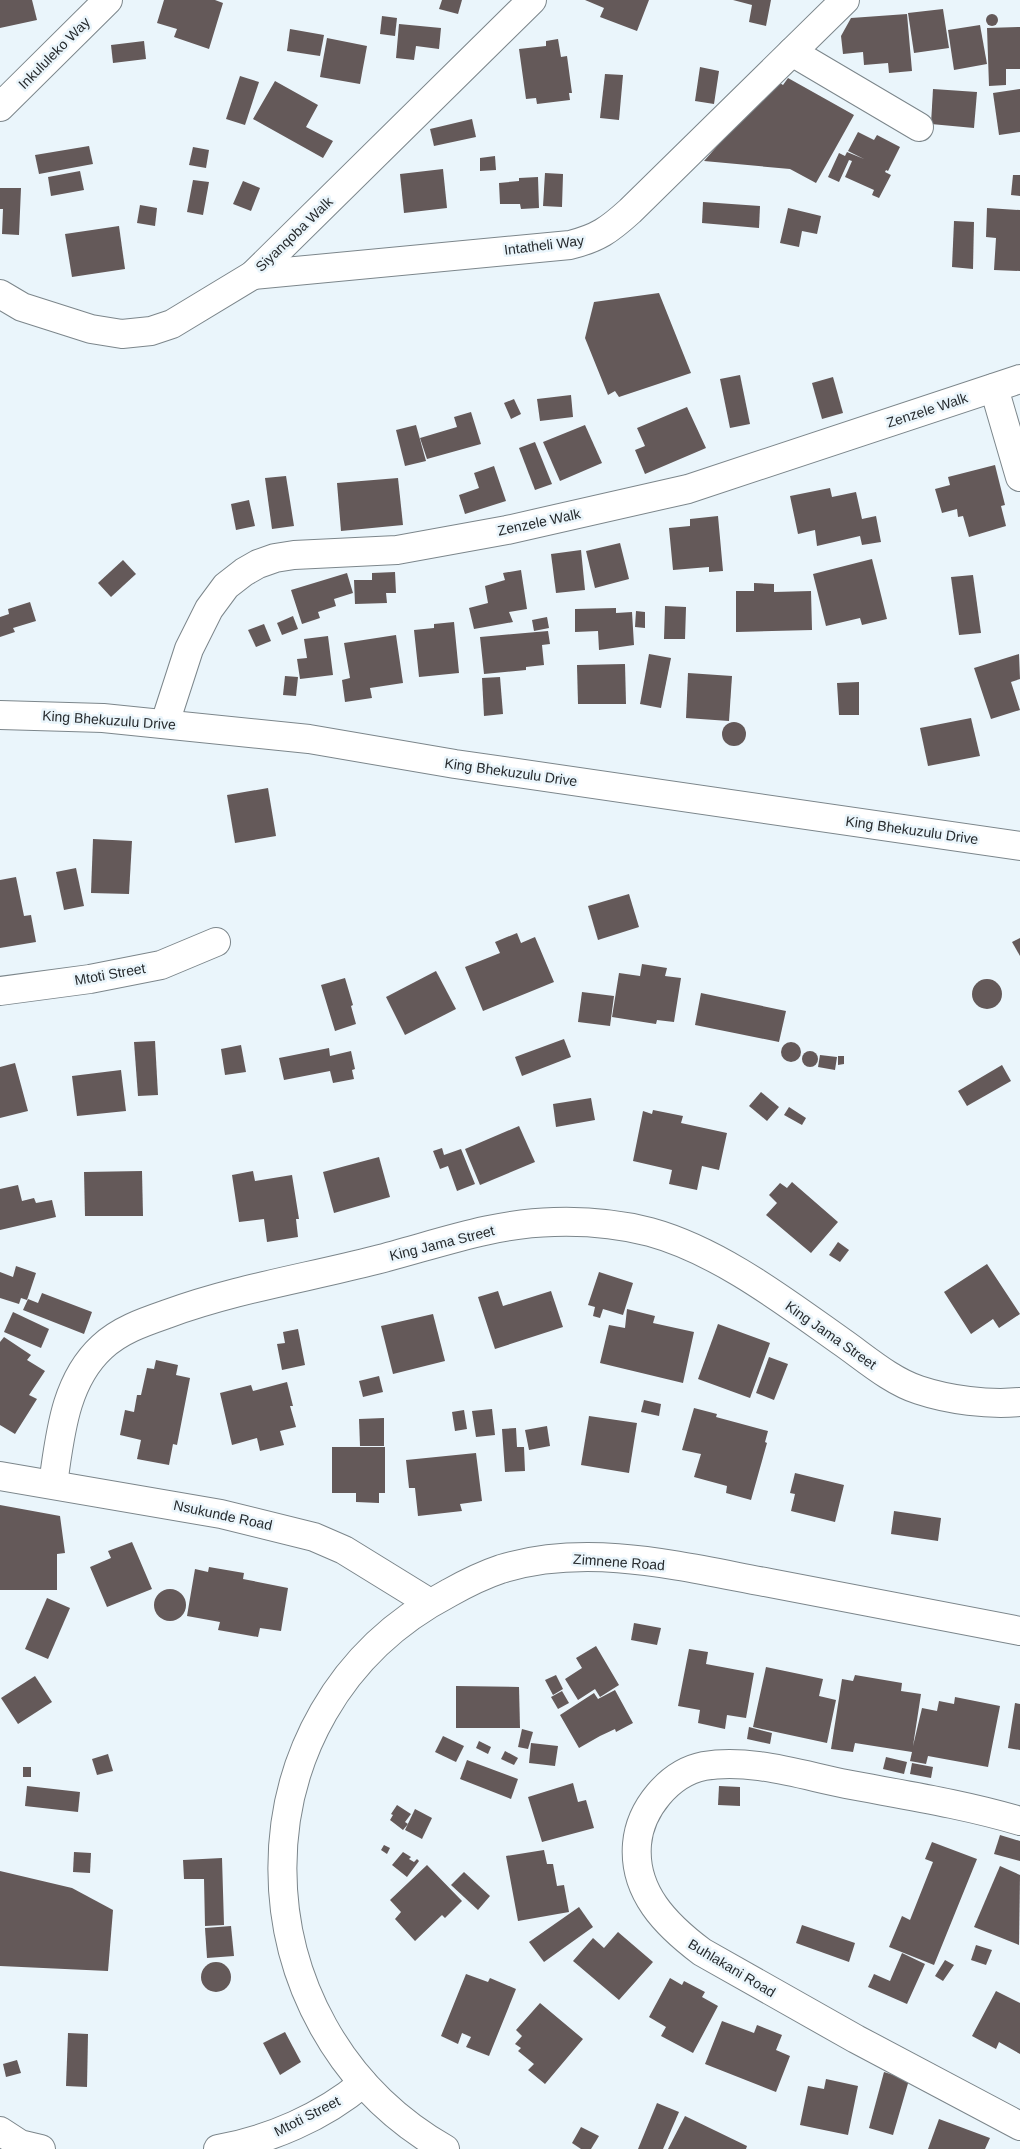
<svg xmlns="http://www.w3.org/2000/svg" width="1020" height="2149" font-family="Arial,sans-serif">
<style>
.building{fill:#645959}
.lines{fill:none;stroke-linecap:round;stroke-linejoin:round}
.street-casing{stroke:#7c868b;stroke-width:30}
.secondary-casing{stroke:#7c868b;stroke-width:30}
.street{stroke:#fff;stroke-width:28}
.secondary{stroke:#fff;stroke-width:28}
.labels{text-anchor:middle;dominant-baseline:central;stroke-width:5;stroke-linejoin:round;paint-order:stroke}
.street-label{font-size:14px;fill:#262a2d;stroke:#eaf5fb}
</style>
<rect width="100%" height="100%" fill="#eaf5fb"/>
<!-- building -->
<g class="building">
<path d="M0,0H32L37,20L0,28Z"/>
<path d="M164,0H215L223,3L209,49L174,37L177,29L157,23Z"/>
<path d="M442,0H462L458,14L439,9Z"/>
<path d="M585,0H649L637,31L600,17L604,8Z"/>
<path d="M733,0H771L766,26L749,22L752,5Z"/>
<path d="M943,9L949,48L914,53L908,13Z"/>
<path d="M907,14L912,71L889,73L888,63L864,65L863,52L843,54L841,36L851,18Z"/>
<circle cx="992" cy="20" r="6"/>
<path d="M382,16L397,18L395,36L380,34Z"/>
<path d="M399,24L441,28L439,49L416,46L414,60L396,58Z"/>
<path d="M980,25L987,64L954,70L948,30Z"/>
<path d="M1020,27V69H1006V85L989,86L987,28Z"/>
<path d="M290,29L324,35L320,56L287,51Z"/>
<path d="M327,38L367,46L360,84L320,77Z"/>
<path d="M558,39L561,57L567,56L572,93H569L570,100L537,104L536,98L526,99L519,49L546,46V41Z"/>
<path d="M144,41L146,59L113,63L111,45Z"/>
<path d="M700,67L719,71L714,104L695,101Z"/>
<path d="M605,74L623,75L619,120L600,118Z"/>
<path d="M240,76L259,82L245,125L226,119Z"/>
<path d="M788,78L854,115L816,183L790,169L704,161L775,80L783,85Z"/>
<path d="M275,81L318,105L306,127L333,141L323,158L253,119Z"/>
<path d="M933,89L977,92L974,128L931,124Z"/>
<path d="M1020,89V132L999,135L993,93Z"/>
<path d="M472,119L476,137L434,146L430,129Z"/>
<path d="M858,132L874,140L877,135L900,147L888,171L886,170L885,172L891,175L879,198L872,195L874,190L845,177L852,161L849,160L839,182L828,177L839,153L845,156L847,152L864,159L848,151Z"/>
<path d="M89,146L93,164L39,174L35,155Z"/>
<path d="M193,147L209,150L206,168L189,165Z"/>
<path d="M495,156L496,170L480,171V158Z"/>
<path d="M443,169L447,208L404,213L400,174Z"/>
<path d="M80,171L84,190L51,196L48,177Z"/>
<path d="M545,173L563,174L562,207L543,206Z"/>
<path d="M1013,175H1020V196L1011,195Z"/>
<path d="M538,177L539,208L521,209L520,204H500L499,183L519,181V178Z"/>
<path d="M193,180L209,182L203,215L187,212Z"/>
<path d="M243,181L260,188L251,211L233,204Z"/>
<path d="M0,188H21L19,235L2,234L3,209H0Z"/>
<path d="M703,202L760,206L759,228L702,223Z"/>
<path d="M140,205L157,208L155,226L137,223Z"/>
<path d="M788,208L821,216L817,234L802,231L799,247L780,243Z"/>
<path d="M987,208L1020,210V271L994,270L996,238L986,237Z"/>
<path d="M954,221L974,222L973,269L952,267Z"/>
<path d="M119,226L125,269L72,277L65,234Z"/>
<path d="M659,293L691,373L619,397L615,391L608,395L585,338L594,302Z"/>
<path d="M740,375L750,424L730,428L720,379Z"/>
<path d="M833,377L843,413L822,419L812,383Z"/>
<path d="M571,395L573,417L540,421L537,399Z"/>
<path d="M514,399L521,414L511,419L504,403Z"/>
<path d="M687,407L706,448L645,474L635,450L645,446L637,428Z"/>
<path d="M471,412L481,444L427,459L420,438L457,427L454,417Z"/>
<path d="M416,425L426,461L405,466L396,430Z"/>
<path d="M585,425L602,463L560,481L543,442Z"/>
<path d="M535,442L552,484L535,490L519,448Z"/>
<path d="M995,465L1005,505L1001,506L1006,526L969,537L963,516L958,517L957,509L942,513L935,489L950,485L948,477Z"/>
<path d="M494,466L506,501L465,514L459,495L479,488L474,473Z"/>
<path d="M286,476L294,526L272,529L265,478Z"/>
<path d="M398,478L403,525L341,531L337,483Z"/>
<path d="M830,488L832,497L856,492L862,519L876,516L881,542L862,545L860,536L817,546L815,530L798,534L790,496Z"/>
<path d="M249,500L255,526L236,530L231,504Z"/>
<path d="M718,516L723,571L709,572V567L673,570L669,528L690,526V519Z"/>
<path d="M620,543L629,579L595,588L586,551Z"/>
<path d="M581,550L585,590L556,593L551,554Z"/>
<path d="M872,559L887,619L862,625L860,618L826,626L813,574Z"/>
<path d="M123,560L136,574L111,597L98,583Z"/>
<path d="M521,570L527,609L509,612L513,622L474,629L469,608L488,603L485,586L505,580L503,573Z"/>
<path d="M395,572L396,593H386L387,603L355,604L354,580H372V573Z"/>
<path d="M347,573L353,593L334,599L336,606L318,612L320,618L302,624L291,590Z"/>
<path d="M973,575L981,633L959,635L951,577Z"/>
<path d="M754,583L774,584V592L811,591L812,630L736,632V591H754Z"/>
<path d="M30,602L36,621L13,628L15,632L0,637V617L9,614L8,609Z"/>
<path d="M665,606L686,607L685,639H664Z"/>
<path d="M616,608V613L632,612L634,645L599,650L598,631L575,632V609Z"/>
<path d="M636,611L645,612V628L635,627Z"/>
<path d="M293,616L298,629L282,635L277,623Z"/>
<path d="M547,617L549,628L534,631L532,620Z"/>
<path d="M454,622L459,673L419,677L414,630L434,628V624Z"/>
<path d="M264,624L271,641L256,647L248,630Z"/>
<path d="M548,631L550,644L542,645L544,665L526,667V670L484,674L480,637Z"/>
<path d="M396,635L403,683L370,688L372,698L345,702L342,680L350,678L344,643Z"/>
<path d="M328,636L333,675L300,679L297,659L307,658L304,639Z"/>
<path d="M649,654L671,658L661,708L640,704Z"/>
<path d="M1019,654L1020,679L1011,682L1020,710L991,719L974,668Z"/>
<path d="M625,664L626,704H578L577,665Z"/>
<path d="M688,673L732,676L729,721L686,718Z"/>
<path d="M285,676L298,677L296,696L283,695Z"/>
<path d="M500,677L503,714L484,716L482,678Z"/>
<path d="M859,682V715H839L837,683Z"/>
<path d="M971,718L980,756L928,766L920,728Z"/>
<circle cx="734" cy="734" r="12"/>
<path d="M268,788L276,836L235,843L227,795Z"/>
<path d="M93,839L132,841L129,894L91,893Z"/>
<path d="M76,868L84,906L64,910L56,872Z"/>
<path d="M16,877L24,916L31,915L36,942L0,948V880Z"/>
<path d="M629,894L639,927L598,940L588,906Z"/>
<path d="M517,933L521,943L535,937L554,982L483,1011L465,967L500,953L495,942Z"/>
<path d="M1020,938V956L1012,942Z"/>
<path d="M642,964L667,968L665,976L681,978L674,1022L657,1020L656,1024L612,1017L619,973L640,976Z"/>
<path d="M436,971L456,1009L405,1035L386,997Z"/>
<path d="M345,978L353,1005L351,1006L356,1024L335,1031L321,985Z"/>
<circle cx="987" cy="994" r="15"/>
<path d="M582,992L614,996L610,1026L578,1022Z"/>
<path d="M701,993L786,1011L779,1042L695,1025Z"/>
<path d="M564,1039L571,1057L522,1076L515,1057Z"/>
<path d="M155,1041L158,1095L138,1096L134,1042Z"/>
<circle cx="791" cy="1052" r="10"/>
<path d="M241,1045L246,1072L225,1075L221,1049Z"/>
<path d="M329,1048L330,1056L351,1051L355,1069L352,1070L354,1079L333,1083L330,1071L284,1080L279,1058Z"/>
<circle cx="810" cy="1059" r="8"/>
<path d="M820,1055L837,1057L835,1070L818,1067Z"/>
<path d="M838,1056H844V1064L838,1065Z"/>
<path d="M15,1063L28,1111L0,1118V1067Z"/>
<path d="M1002,1065L1011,1081L967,1106L958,1091Z"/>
<path d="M121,1070L126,1111L77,1116L72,1076Z"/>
<path d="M761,1092L779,1107L767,1121L749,1106Z"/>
<path d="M591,1098L595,1120L556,1127L553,1104Z"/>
<path d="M789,1107L806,1118L802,1125L784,1115Z"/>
<path d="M653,1110L683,1116L681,1123L727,1133L719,1170L702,1166L697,1190L669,1184L672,1170L633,1161L643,1111L652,1114Z"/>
<path d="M519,1126L535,1162L480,1185L465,1149Z"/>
<path d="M442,1148L444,1155L461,1149L475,1184L457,1191L448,1166L440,1169L433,1151Z"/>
<path d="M379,1157L390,1197L334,1213L323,1172Z"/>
<path d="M142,1171L143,1216H85L84,1172Z"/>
<path d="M253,1171L255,1181L292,1175L299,1219H296L298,1237L267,1242L264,1219L239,1222L232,1175Z"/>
<path d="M792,1182L838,1222L811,1253L766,1215L777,1203L769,1195L780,1183L787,1188Z"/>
<path d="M18,1185L22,1201L34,1198L36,1203L52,1200L56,1217L0,1230V1189Z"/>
<path d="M838,1242L849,1250L840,1262L829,1255Z"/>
<path d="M987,1264L1020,1314L999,1328L993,1319L971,1334L944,1292Z"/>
<path d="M16,1266L36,1273L27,1300L21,1298L19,1304L0,1298V1272L13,1277Z"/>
<path d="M599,1272L633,1283L623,1315L603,1309L600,1318L593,1316L595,1307L588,1305Z"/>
<path d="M498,1291L503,1306L551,1291L563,1327L495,1349L478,1297Z"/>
<path d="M42,1293L92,1312L84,1334L23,1310L28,1299L38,1303Z"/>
<path d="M627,1309L655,1316L653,1323L694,1332L683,1383L600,1363L609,1325L625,1328Z"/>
<path d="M13,1312L49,1329L41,1348L4,1332Z"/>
<path d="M433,1314L445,1361L393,1374L381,1326Z"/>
<path d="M718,1324L770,1343L750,1398L698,1379Z"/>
<path d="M298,1329L305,1365L282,1370L277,1344L285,1343L283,1332Z"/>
<path d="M4,1337L31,1355L27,1360L45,1371L29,1395L37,1399L15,1434L0,1425V1342Z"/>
<path d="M769,1357L788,1364L774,1400L756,1393Z"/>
<path d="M156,1360L178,1365L176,1375L190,1378L177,1445L173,1444L169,1465L137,1459L141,1440L120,1435L125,1410L134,1412L137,1395H141L147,1368L154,1369Z"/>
<path d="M379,1376L383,1392L363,1397L359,1381Z"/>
<path d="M287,1382L293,1406H290L296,1427L280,1431L284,1445L260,1451L257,1438L232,1445L220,1393L251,1385L253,1391Z"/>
<path d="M644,1400L661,1404L659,1416L641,1412Z"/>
<path d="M694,1408L717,1414L716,1417L768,1431L765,1442L767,1443L751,1500L726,1493L727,1486L694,1477L701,1454L682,1450Z"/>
<path d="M492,1409L495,1435L476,1437L472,1411Z"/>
<path d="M464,1410L467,1429L455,1431L452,1412Z"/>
<path d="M589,1416L637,1423L629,1473L581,1465Z"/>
<path d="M384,1418V1446H360L359,1419Z"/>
<path d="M547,1426L550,1446L529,1450L525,1430Z"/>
<path d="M516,1428L517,1447H524L525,1471L505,1472L502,1429Z"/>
<path d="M332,1447H385V1493H379V1503L356,1502V1493H332Z"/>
<path d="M476,1453L482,1501L460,1504L462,1511L418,1516L415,1488H409L406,1460Z"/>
<path d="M795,1473L844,1485L835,1522L791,1511L795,1494L790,1493Z"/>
<path d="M0,1505L60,1516L65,1553L57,1554V1590H0Z"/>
<path d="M894,1511L941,1518L938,1541L891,1534Z"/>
<path d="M132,1542L152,1589L107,1607L90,1567L111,1558L108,1551Z"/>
<path d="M209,1567L244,1573L243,1579L288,1588L281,1631L260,1628L258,1637L218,1630L220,1622L187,1616L195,1569L208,1572Z"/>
<circle cx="170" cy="1605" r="16"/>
<path d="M47,1598L70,1608L48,1659L25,1649Z"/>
<path d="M634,1623L661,1628L657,1645L631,1640Z"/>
<path d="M596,1646L619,1685L600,1697L595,1689L578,1700L565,1679L582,1668L576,1658Z"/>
<path d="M689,1649L708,1652L706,1664L754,1673L746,1718L727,1715L725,1729L698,1723L700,1710L678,1706Z"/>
<path d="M766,1667L823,1679L819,1696L836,1700L827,1743L753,1727Z"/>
<path d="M556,1675L563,1689L553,1695L545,1680Z"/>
<path d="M855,1675L902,1683L901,1691L921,1694L913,1746L922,1708L937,1711L939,1701L954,1704L955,1697L1000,1706L988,1767L928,1756L926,1764L910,1761L912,1752L855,1743L853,1752L831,1749L842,1679L853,1681Z"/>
<path d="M35,1676L52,1702L18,1724L1,1698Z"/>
<path d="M456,1686L519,1687L520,1728H456Z"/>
<path d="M615,1690L633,1723L616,1732L615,1729L600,1736L579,1748L560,1715L594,1693L598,1699Z"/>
<path d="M562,1691L569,1703L558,1709L551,1697Z"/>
<path d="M1015,1703L1020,1704V1750L1008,1748Z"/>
<path d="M749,1727L772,1733L770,1744L747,1739Z"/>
<path d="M522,1729L533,1732L528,1749L518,1747Z"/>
<path d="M443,1736L464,1746L456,1762L435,1752Z"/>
<path d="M479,1741L491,1747L488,1754L476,1748Z"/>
<path d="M531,1743L558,1746L555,1766L529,1763Z"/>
<path d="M505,1751L518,1758L514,1765L501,1759Z"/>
<path d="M108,1754L113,1771L97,1775L92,1759Z"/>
<path d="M886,1757L907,1762L904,1774L883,1769Z"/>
<path d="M467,1760L518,1779L511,1799L460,1779Z"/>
<path d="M912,1763L933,1767L931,1778L910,1774Z"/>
<rect x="23" y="1767" width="8" height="10"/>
<path d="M573,1783L578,1802L586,1800L594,1828L542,1842L528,1797Z"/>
<path d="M27,1786L80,1792L78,1812L25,1806Z"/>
<path d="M719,1786L740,1787V1806L718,1805Z"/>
<path d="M397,1805L411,1814L405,1822L408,1824L403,1830L390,1820L393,1815L391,1814Z"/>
<path d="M415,1809L432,1818L422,1839L405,1830Z"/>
<path d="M1000,1835L1020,1841V1861L994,1854Z"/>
<path d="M932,1842L977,1859L934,1965L889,1947L902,1916L910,1920L933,1862L925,1859Z"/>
<path d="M384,1845L390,1848L387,1854L381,1850Z"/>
<path d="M544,1850L547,1864H553L557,1886L564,1885L569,1912L518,1921L506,1856Z"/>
<path d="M74,1852L91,1853L90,1873L73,1872Z"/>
<path d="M403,1852L411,1857L409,1859L414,1862L417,1859L419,1861L407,1877L392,1865Z"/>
<path d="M222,1858L224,1925L205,1926L204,1879H184L183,1860Z"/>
<path d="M427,1865L462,1901L445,1918L442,1915L415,1941L395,1919L401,1912L390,1900Z"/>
<path d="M1000,1866L1020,1875L1019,1945L974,1927Z"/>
<path d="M0,1871L72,1888L113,1910L108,1971L0,1966Z"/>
<path d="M464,1872L490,1896L478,1910L451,1885Z"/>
<path d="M579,1907L593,1927L544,1962L529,1942Z"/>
<path d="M802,1925L855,1943L849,1962L796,1943Z"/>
<path d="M231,1926L234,1956L207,1958L205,1928Z"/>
<path d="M618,1932L653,1962L619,2000L573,1961L593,1938L604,1948Z"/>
<path d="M976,1945L992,1950L986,1965L971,1960Z"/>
<path d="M902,1953L925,1964L907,2004L868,1987L874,1974L890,1981Z"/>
<path d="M945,1960L954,1965L943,1981L935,1976Z"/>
<circle cx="216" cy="1977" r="15"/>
<path d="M466,1974L488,1982L490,1978L516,1989L489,2056L466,2047L471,2037L462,2033L458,2044L441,2036Z"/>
<path d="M670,1978L682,1985L684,1981L705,1992L702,1997L718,2006L693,2053L661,2036L666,2027L649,2017Z"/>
<path d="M996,1991L1020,2003V2054L999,2042L996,2049L972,2036Z"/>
<path d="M540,2003L583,2039L545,2084L528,2070L534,2064L518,2051L521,2048L515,2044L522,2036L516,2030Z"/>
<path d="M722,2021L754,2033L757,2025L782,2035L776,2050L790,2056L776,2092L705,2064Z"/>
<path d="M285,2032L301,2062L280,2075L263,2043Z"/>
<path d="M68,2033L88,2034L87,2087L66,2086Z"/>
<path d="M17,2060L21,2073L6,2077L3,2064Z"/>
<path d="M884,2072L909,2080L893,2135L869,2128Z"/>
<path d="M826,2079L858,2086L848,2135L800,2125L808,2086L824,2089Z"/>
<path d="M657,2103L679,2112L663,2149H638Z"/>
<path d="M685,2116L747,2146L746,2149H668Z"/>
<path d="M939,2119L990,2138L985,2149H928Z"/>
<path d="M581,2127L599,2136L591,2149H581L572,2143Z"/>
</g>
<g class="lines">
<defs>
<g id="street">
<path d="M792,52L919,127"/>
<path d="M0,107L108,0"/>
<path d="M253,275L570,245C598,238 609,230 630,211L845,0"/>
<path d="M0,294L22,307L91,329L122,334L151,331L172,324L253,275L532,0"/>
<path d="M994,388L1020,477"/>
<path d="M165,723L189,649L209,609L226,586L244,572L258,564L275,558L294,555L397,550L507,530L688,489L1020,379"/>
<path d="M0,991L90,979L161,965L216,942"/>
<path d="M0,1476L221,1514L314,1537L344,1550L430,1603"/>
<path d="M53,1484C60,1437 64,1382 102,1347C120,1330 144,1322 167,1314C235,1289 306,1278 376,1260C435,1245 493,1223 554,1222C586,1221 619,1224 650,1232C719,1251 784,1301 842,1342C865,1358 891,1381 919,1390C949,1400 988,1405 1020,1402"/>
<path d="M1020,1821C963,1804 904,1795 846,1784C801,1775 750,1758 704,1766C669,1773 640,1809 637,1844C633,1892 666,1925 702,1952L856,2039L1020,2126"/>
<path d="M0,2131L20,2144L41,2149"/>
<path d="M218,2149C269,2140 323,2117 363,2083"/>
<path d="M445,2149C230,2026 225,1710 449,1593C465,1584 483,1575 501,1569C589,1542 683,1567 770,1583C854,1599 937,1615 1020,1631"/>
</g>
<path id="secondary" d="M0,715L103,718L309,739L455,764L1020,846"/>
</defs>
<!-- street casing -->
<use href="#street" class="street-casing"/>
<!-- secondary casing -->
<use href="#secondary" class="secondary-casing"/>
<!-- street -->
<use href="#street" class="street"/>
<!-- secondary -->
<use href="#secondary" class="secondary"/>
</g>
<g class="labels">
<!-- street labels -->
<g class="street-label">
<text transform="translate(54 53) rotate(-45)">Inkululeko Way</text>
<text transform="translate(294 234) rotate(-44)">Siyanqoba Walk</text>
<text transform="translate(544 245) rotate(-7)">Intatheli Way</text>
<text transform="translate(927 410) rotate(-18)">Zenzele Walk</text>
<text transform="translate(539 522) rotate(-12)">Zenzele Walk</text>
<text transform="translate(109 720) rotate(4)">King Bhekuzulu Drive</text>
<text transform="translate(511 772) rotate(8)">King Bhekuzulu Drive</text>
<text transform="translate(912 830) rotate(8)">King Bhekuzulu Drive</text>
<text transform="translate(110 974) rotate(-10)">Mtoti Street</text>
<text transform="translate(442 1243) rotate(-14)">King Jama Street</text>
<text transform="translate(831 1335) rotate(35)">King Jama Street</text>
<text transform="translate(223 1515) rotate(12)">Nsukunde Road</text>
<text transform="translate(619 1562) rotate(4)">Zimnene Road</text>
<text transform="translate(732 1968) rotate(31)">Buhlakani Road</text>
<text transform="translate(307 2116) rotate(-27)">Mtoti Street</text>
</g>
</g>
</svg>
